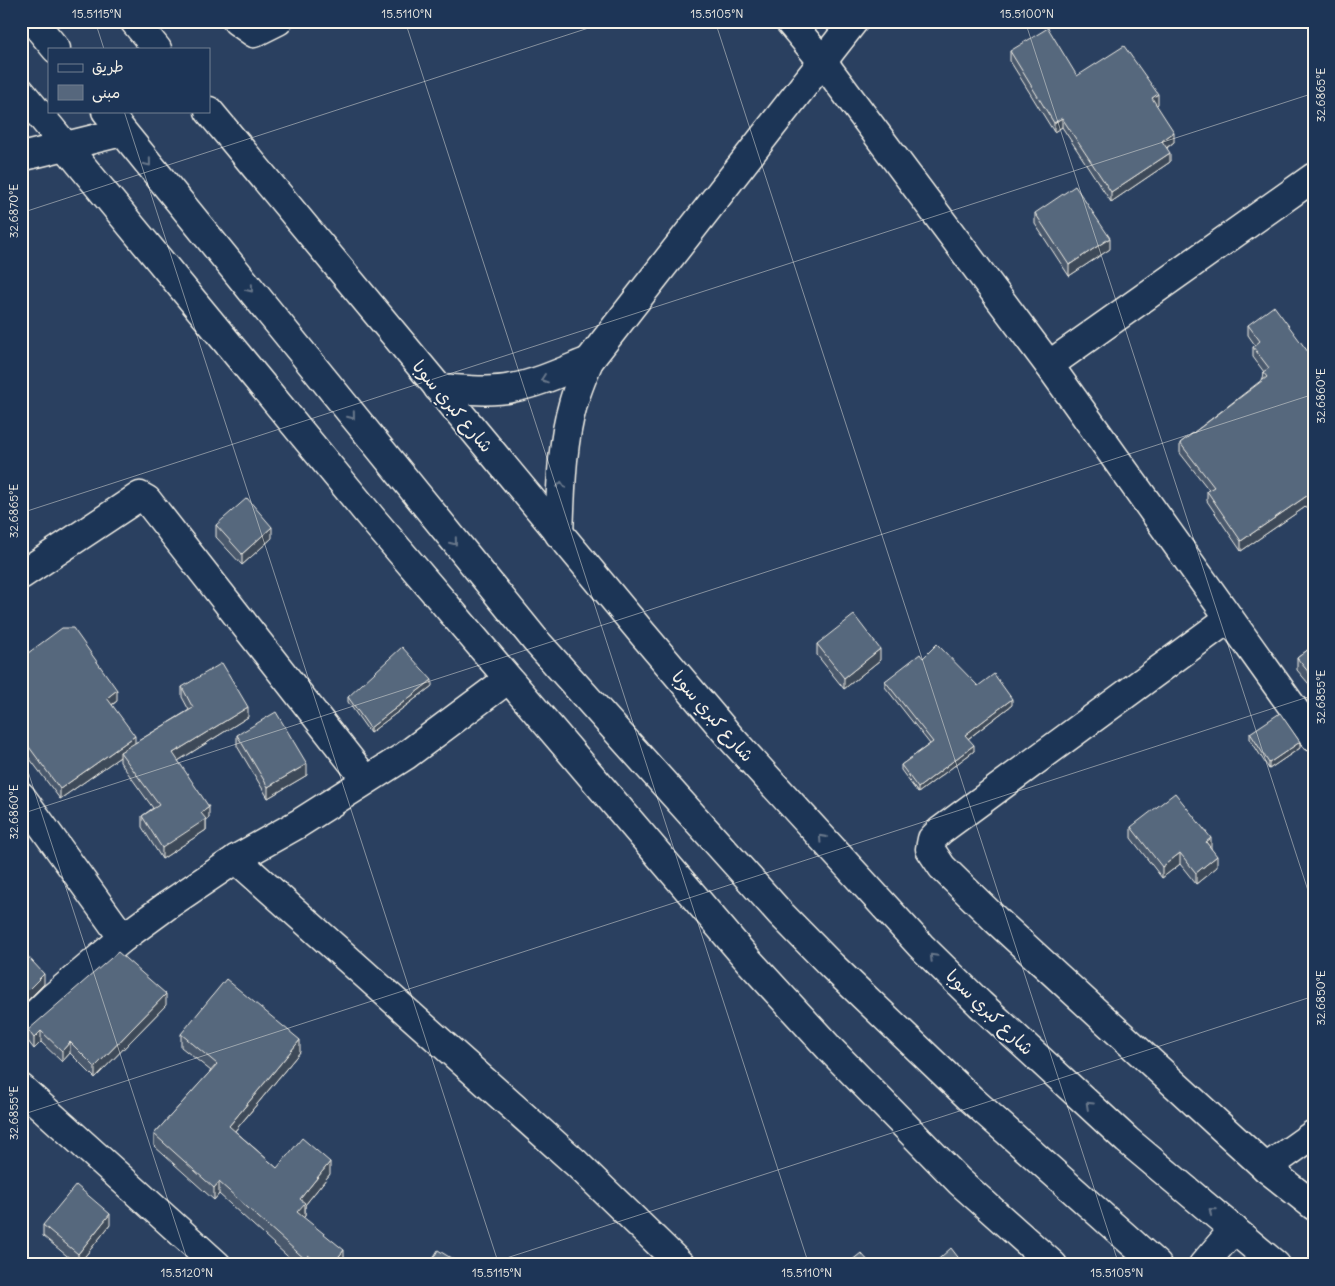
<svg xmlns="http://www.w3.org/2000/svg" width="1335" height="1286" font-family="Delius,'Playpen Sans Arabic',sans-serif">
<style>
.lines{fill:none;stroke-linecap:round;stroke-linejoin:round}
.minor-casing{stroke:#f4f1e8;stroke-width:31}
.highway-casing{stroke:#f4f1e8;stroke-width:31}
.minor{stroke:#1d3557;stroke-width:28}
.highway{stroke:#1d3557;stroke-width:28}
.wall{fill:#4a596c;stroke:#f4f1e8}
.shaded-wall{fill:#3c4858;stroke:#f4f1e8}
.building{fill:#56677d;stroke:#f4f1e8}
.oneway{stroke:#68778a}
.ticks{fill:none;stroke:#f4f1e8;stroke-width:1;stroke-opacity:0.45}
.labels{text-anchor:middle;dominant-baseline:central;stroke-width:4;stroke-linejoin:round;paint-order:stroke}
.street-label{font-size:18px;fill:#f4f1e8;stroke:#1d3557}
.neatline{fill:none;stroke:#f4f1e8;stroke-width:2}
.ticks-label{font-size:12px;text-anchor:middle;fill:#f4f1e8}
</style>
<rect width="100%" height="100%" fill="#2a4060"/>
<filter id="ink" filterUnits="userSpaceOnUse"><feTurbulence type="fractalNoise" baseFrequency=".02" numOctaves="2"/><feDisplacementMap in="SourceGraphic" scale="10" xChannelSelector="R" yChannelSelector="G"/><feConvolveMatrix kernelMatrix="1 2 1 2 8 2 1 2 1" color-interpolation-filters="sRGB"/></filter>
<g filter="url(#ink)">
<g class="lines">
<defs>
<g id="minor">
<path d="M237,21L254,33L278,21"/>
<path d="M789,21L823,62L1049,365L1314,737"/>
<path d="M21,92L375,522L749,961L830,1049L960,1182L1053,1265"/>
<path d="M21,157L122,132"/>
<path d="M1049,365L1314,177"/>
<path d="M438,388C462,389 488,393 512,388C539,383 564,371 589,361"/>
<path d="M559,534C561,491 561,446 573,404C577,389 583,375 589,361L854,21"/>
<path d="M21,575L140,496L147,500L366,780"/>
<path d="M1228,619L940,831L932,839L930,849L942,867L996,920L1266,1168L1314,1206"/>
<path d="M21,796L123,938"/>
<path d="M236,859L576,1163L681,1265"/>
<path d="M21,1028L52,998L123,938L168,905L236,859L298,824L405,756L507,680"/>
<path d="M21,1088L217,1265"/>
<path d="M1266,1168L1314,1134"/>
</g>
<g id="highway">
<path d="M33,21L56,49"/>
<path d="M134,21L157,49"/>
<path d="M106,111L536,641L781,914L832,966L971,1099L1157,1265"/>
<path d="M209,111L642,633L731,738L868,888L921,946L980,1004L1127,1140L1276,1265"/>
<path d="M1203,1265L1234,1229"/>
</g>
</defs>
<!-- minor casing -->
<use href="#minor" class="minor-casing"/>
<!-- highway casing -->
<use href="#highway" class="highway-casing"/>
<!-- minor -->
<use href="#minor" class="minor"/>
<!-- highway -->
<use href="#highway" class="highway"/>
</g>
<!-- wall -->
<g class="wall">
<path d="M1010,51L1077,76L1158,104L1156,105L1174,142L1167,148L1170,162L1111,202L1062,127L1054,132L1010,61Z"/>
<path d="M1035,213L1110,249L1069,276L1035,224Z"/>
<path d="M1248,325L1314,360V501L1241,551L1207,501V491L1209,490L1180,453V443L1263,379L1264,372L1253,357V347L1255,345L1248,335Z"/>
<path d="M216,525L272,538L242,565L216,537Z"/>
<path d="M817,644L880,660L844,689L817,655Z"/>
<path d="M1314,645V690L1297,670V658Z"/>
<path d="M21,652L24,656L117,701L112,705L135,743L189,710L182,697V687L248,717L178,761L209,818L206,820V830L162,859L142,827V816L153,808L120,762V757L60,799L21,747Z"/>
<path d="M923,658L1012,705L968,739L974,751L918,793L901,770V765L930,744L885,687V681Z"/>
<path d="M432,686L370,733L348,702V697Z"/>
<path d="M1250,733L1300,748L1269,769L1250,739Z"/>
<path d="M237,735L307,775L268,798L237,746Z"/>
<path d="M1131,827L1211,848L1217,867L1196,884L1180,864L1162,878L1131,838Z"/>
<path d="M166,1005L95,1078L70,1053L62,1062L41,1042L34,1049L28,1041V1030Z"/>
<path d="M181,1034L300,1052L235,1131L277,1168L330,1174L305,1205V1216L303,1218L344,1262L342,1265H297L219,1194L214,1200L154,1146V1134L211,1071L181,1047Z"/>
<path d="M43,1225H110L78,1265L43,1236Z"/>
</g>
<!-- shaded-wall -->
<g class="shaded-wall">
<path d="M1158,94V104L1152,108V98Z"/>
<path d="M1062,118V127L1054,132V123Z"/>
<path d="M1174,132V142L1162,151V141Z"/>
<path d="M1170,153V162L1111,202V192Z"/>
<path d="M1110,238V249L1069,276V265Z"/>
<path d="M26,321V332L21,335V324Z"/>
<path d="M1314,491V501L1241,551V541Z"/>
<path d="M272,527V538L242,565V554Z"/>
<path d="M880,649V660L844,689V678Z"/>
<path d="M432,680V686L370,733V728Z"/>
<path d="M117,690V701L107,708V698Z"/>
<path d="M1012,699V705L965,741V735Z"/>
<path d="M248,707V717L173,764V753Z"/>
<path d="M135,736V747L120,752V757L60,799V789Z"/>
<path d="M1300,742V748L1269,769V763Z"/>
<path d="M974,745V751L918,793V788Z"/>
<path d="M307,764V775L268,798V787Z"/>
<path d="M209,807V818L206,820V830L162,859V848L201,813Z"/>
<path d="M1211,838V849L1206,842Z"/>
<path d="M1180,853V864L1162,878V867Z"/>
<path d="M1217,856V867L1196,884V873Z"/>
<path d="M25,939V949L21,952V942Z"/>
<path d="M44,974V984L21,1007V997Z"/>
<path d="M166,994V1005L95,1078V1067Z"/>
<path d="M41,1031V1042L34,1049V1038Z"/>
<path d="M300,1040V1052L229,1138V1126Z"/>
<path d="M70,1042V1053L62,1062V1051Z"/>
<path d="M330,1162V1174L305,1205V1216L297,1225V1212L300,1199Z"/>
<path d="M219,1182V1194L214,1200V1188Z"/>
<path d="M110,1214V1225L78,1265V1254Z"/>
<path d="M344,1250V1262L342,1265H332Z"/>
<path d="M308,1255V1265H306V1260Z"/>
</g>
<!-- building -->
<g class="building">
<path d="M1048,28L1077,76L1124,46L1158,94L1152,98L1174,132L1162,141L1170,153L1111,192L1062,118L1054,123L1010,51Z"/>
<path d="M1075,186L1110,238L1069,265L1035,213Z"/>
<path d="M1274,306L1314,360V491L1241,541L1207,491L1214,487L1180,443L1267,377L1263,372L1269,368L1253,347L1260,341L1248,325Z"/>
<path d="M21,315L26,321L21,324Z"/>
<path d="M247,498L272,527L242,554L216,525Z"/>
<path d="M854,615L880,649L844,678L817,644Z"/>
<path d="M62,628H73L117,690L107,698L135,736L60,789L21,736V652L24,656Z"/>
<path d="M937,644L978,686L994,674L1012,699L965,735L974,745L918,788L901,765L933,742L885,681L920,654L923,658Z"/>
<path d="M1314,645V679L1297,658Z"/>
<path d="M402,647L432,680L370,728L348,697Z"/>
<path d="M222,663L248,707L173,753L209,807L201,813L206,819L162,848L142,816L159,805L120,752L193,708L182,687Z"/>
<path d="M276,712L307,764L268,787L237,735Z"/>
<path d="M1280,713L1300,742L1269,763L1250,733Z"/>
<path d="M1175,793L1211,838L1206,842L1217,856L1196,873L1180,853L1162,867L1131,827Z"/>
<path d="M21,934L25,939L21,942Z"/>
<path d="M21,949L44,974L21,997Z"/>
<path d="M118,952L166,994L95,1067L70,1042L62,1051L41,1031L34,1038L28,1030Z"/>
<path d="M226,979L300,1040L229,1126L277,1168L302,1138L330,1162L300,1199L305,1203L297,1212L344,1250L332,1265H320L308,1255L306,1260L219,1182L214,1188L154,1134L217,1064L181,1034Z"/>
<path d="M76,1185L110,1214L78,1254L43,1225Z"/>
<path d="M951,1248L964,1265H932Z"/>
<path d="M438,1250L462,1265H429Z"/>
<path d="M861,1253L872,1265H846Z"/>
</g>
<!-- one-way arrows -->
<defs><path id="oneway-chevron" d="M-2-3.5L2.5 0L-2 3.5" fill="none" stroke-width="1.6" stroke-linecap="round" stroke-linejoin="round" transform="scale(1.25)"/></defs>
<g class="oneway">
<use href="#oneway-chevron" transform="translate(148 163) rotate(51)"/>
<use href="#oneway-chevron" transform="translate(250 289) rotate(51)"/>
<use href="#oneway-chevron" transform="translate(544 379) rotate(161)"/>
<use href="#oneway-chevron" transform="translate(352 416) rotate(51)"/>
<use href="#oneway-chevron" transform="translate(561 485) rotate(-87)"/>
<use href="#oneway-chevron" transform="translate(454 542) rotate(51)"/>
<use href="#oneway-chevron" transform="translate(822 838) rotate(-132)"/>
<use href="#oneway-chevron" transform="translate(933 957) rotate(-135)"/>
<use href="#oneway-chevron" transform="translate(1089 1105) rotate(-137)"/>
<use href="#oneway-chevron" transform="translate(1212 1211) rotate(-140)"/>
</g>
</g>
<!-- ticks -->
<path class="ticks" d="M95,21L104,49M405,21L809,1265M715,21L1119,1265M1025,21L1314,909M124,111L499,1265M21,213L610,21M21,513L1314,93M21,750L189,1265M21,814L1314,394M21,1115L1314,695M485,1265L1314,996"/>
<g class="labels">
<!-- street labels -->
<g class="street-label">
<text transform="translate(453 406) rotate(50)">شارع كبري سوبا</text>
<text transform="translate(713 716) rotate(49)">شارع كبري سوبا</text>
<text transform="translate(990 1012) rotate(44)">شارع كبري سوبا</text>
</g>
</g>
<!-- margin -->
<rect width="1335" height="1286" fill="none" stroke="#1d3557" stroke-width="55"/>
<!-- legend -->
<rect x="48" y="48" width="162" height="65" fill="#1d3557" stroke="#738091"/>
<rect x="58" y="64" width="25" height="8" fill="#1d3557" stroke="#738091"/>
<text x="92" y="72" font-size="15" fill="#f4f1e8">طريق</text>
<rect x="58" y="85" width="25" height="15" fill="#56677d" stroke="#738091"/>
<text x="92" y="98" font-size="15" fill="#f4f1e8">مبنى</text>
<rect x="28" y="28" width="1280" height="1230" class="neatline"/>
<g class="ticks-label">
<text x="97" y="18">15.5115°N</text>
<text x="407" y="18">15.5110°N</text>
<text x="717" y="18">15.5105°N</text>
<text x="1027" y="18">15.5100°N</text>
<text transform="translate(1321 95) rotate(-90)" y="4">32.6865°E</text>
<text transform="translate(14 211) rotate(-90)" y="4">32.6870°E</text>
<text transform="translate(1321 396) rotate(-90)" y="4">32.6860°E</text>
<text transform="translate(14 511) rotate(-90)" y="4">32.6865°E</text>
<text transform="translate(1321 697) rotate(-90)" y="4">32.6855°E</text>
<text transform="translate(14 812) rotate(-90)" y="4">32.6860°E</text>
<text transform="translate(1321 998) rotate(-90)" y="4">32.6850°E</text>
<text transform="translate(14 1113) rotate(-90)" y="4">32.6855°E</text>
<text x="187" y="1277">15.5120°N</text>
<text x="497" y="1277">15.5115°N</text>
<text x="807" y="1277">15.5110°N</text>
<text x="1117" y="1277">15.5105°N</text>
</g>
</svg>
